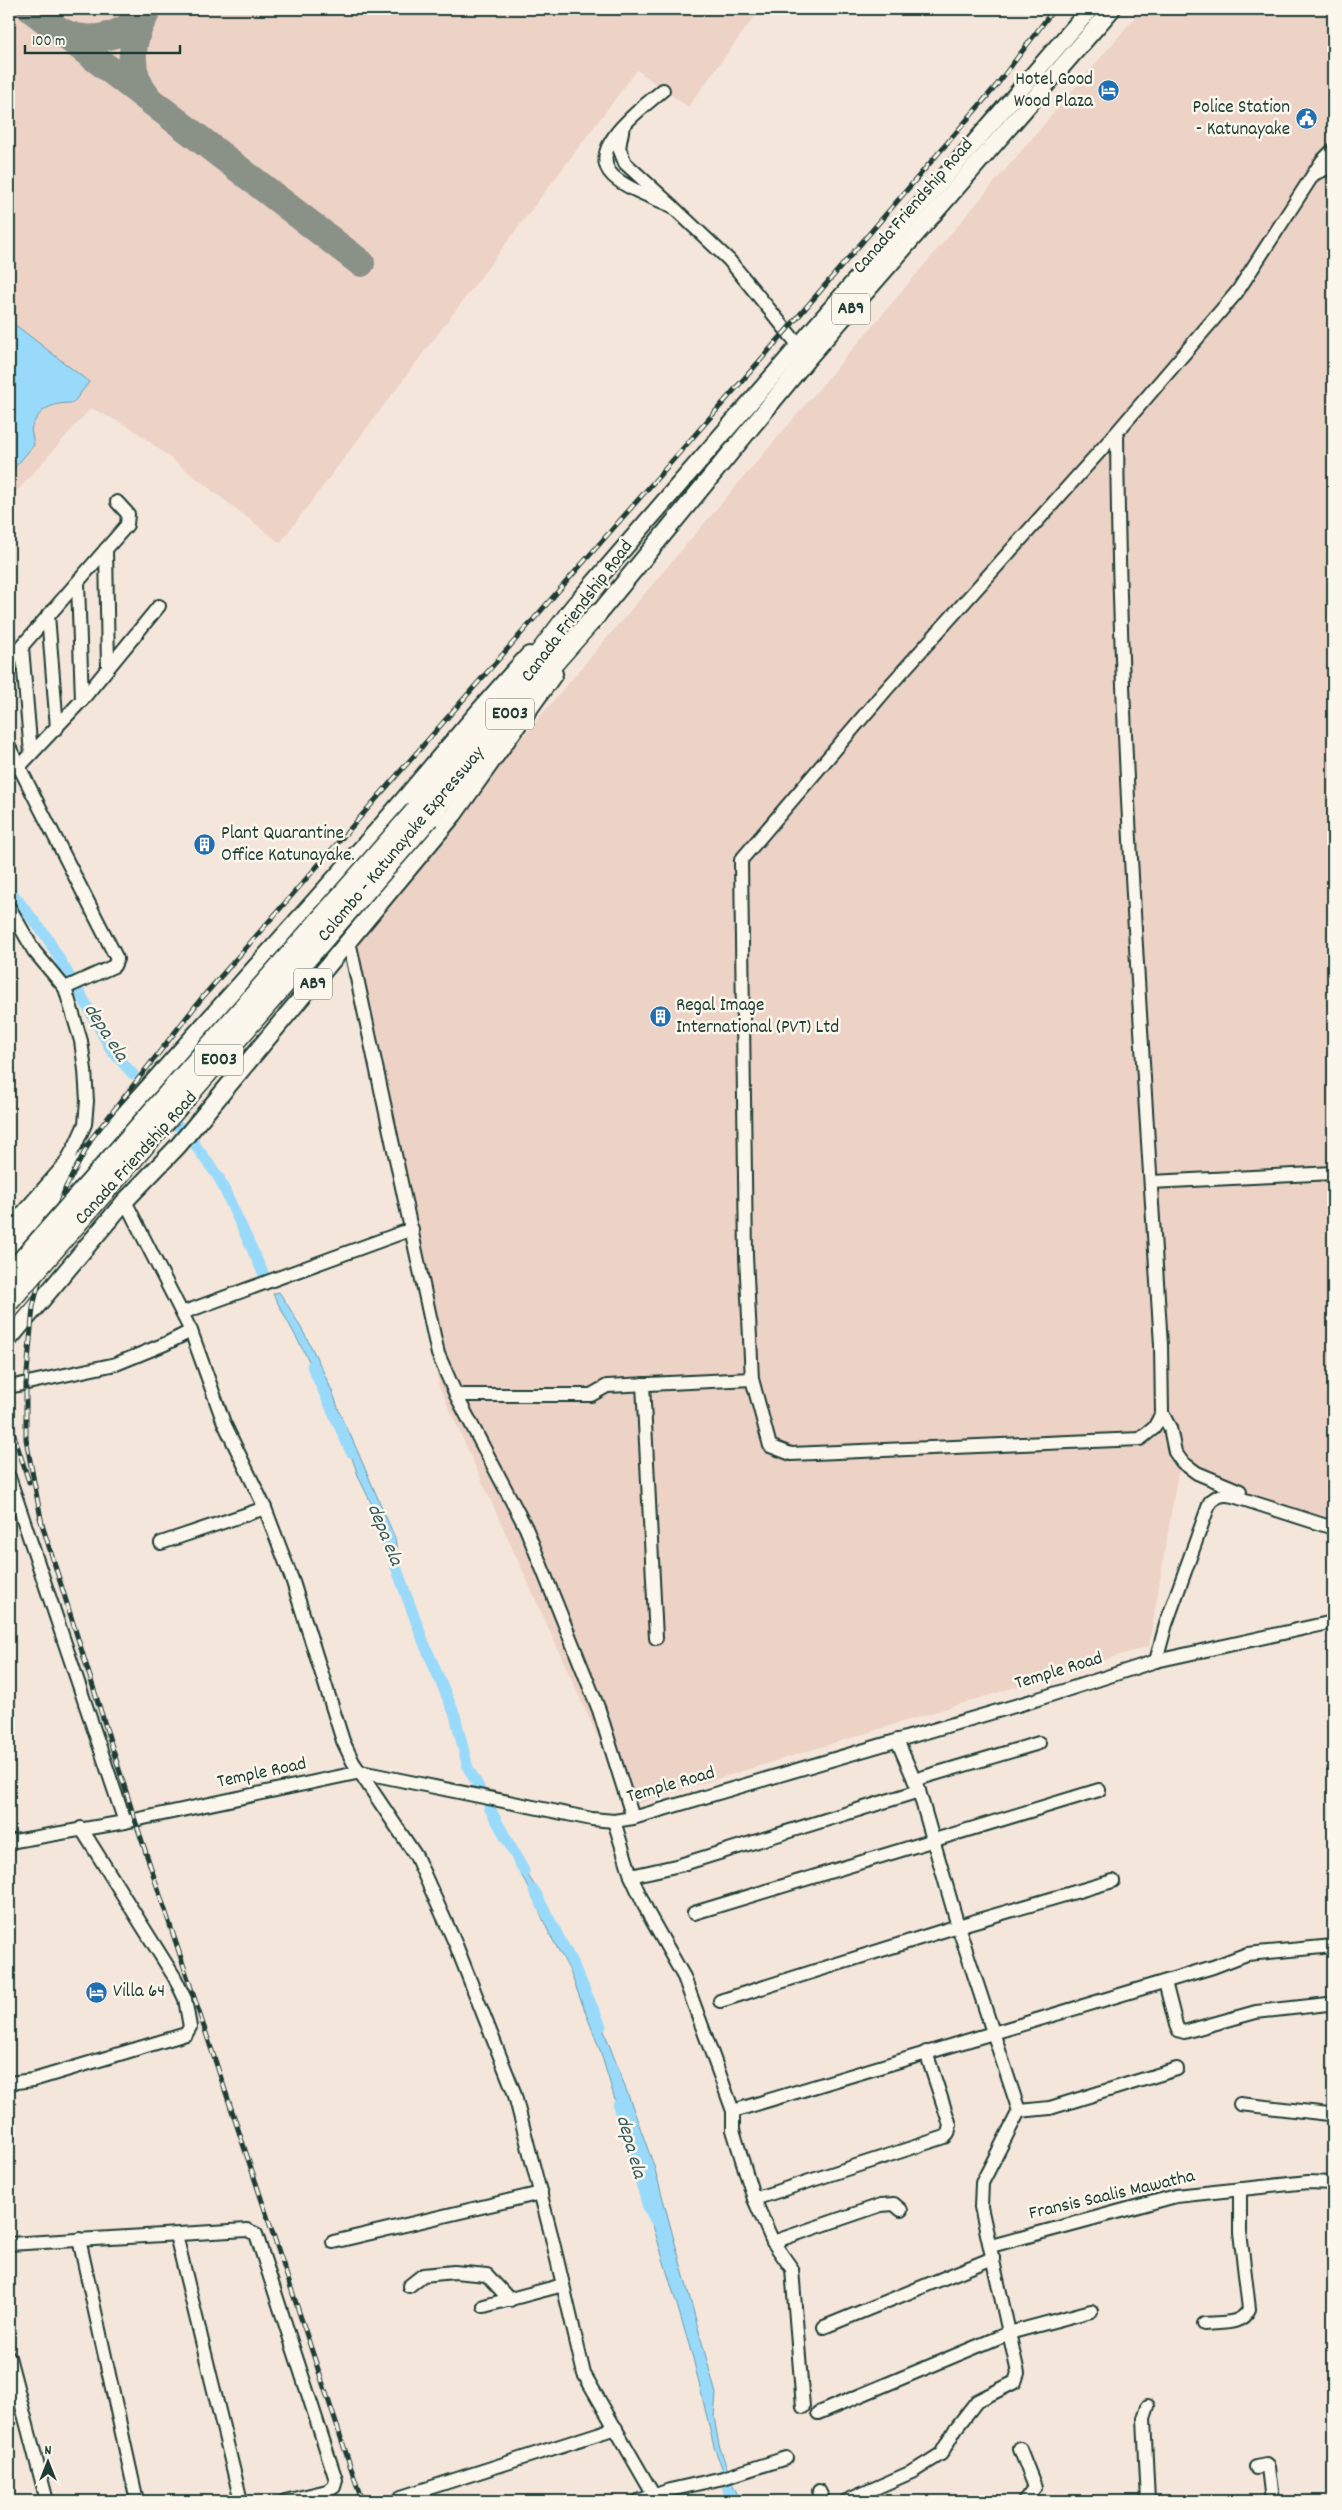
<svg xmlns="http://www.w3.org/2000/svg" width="1342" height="2510" font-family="Dekko,sans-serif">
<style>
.built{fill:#edd2c6}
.water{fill:#99dafb;stroke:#689bab}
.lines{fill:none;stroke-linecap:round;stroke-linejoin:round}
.canal{stroke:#99dafb;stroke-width:11}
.taxiway{stroke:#8a9288;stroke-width:28}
.minor-casing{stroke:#1f3d34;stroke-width:16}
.major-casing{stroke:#1f3d34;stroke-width:20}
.highway-casing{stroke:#1f3d34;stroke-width:22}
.minor{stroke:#fbf7ec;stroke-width:12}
.major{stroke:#fbf7ec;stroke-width:16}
.highway{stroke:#fbf7ec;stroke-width:19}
.rail-casing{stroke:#1f3d34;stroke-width:5}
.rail{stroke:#fbf7ec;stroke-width:3;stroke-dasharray:9;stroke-linecap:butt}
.highway-bridge-casing{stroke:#1f3d34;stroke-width:22;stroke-linecap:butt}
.highway-bridge{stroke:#fbf7ec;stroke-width:19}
.labels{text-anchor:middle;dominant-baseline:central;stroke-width:5;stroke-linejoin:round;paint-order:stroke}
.shield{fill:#fbf7ec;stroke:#61756b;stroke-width:1}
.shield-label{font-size:18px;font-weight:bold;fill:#1f3d34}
.poi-label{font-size:19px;fill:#1f3d34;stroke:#fbf7ec;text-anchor:start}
.street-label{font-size:19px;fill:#1f3d34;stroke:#fbf7ec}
.water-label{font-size:20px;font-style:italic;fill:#375c5c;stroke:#fbf7ec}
</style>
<rect width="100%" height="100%" fill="#f5e6db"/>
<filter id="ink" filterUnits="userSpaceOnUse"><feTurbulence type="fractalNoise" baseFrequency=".02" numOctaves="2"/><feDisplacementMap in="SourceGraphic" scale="10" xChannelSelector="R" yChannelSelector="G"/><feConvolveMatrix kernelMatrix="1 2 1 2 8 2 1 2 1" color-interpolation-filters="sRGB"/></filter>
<g filter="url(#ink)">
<!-- built -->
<g class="built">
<path d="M9,9H760L688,107L637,70L280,543L133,429L91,408L9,500Z"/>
<path d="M1142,9H1333V130L1331,131L1333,147V1519L1178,1472L1149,1646L629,1806L439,1386L349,941Z"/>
</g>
<!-- water -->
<g class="water">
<path d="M9,320L89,382L73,403C52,403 39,408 31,429L34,445L9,474Z"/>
<path d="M279,1292C300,1323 317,1357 332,1391C338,1405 341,1422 350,1434L395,1538L397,1552L396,1558L381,1530L375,1511L359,1478L345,1438L338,1425L332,1404L273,1294Z"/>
<path d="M518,1859L536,1888L551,1925L574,1966L583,1976L587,1996L601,2023L630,2100L654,2166L716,2394L714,2417L719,2445L733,2485L741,2501H730L724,2473L714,2447L693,2358L600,2050L569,1969L549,1933L529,1888L513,1861Z"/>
</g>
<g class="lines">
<!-- canal -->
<g class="canal">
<path d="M9,889L46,936L70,977"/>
<path d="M79,991L111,1050L133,1074"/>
<path d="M152,1096L180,1128"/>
<path d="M193,1142L219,1178L264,1275"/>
<path d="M312,1366L351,1452"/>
<path d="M382,1529L424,1643L455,1715L468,1768L479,1787"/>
<path d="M489,1807L524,1871"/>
<path d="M534,1890L574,1966L601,2026"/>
<path d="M618,2105L648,2207L655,2220"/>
<path d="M724,2473L731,2501"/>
</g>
<!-- taxiway -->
<g class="taxiway">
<path d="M31,9L361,263"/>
<path d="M62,32C93,46 123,36 146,13C130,40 126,72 148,98"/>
</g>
<defs>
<g id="minor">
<path d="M623,126L619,148L625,163L672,206C655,198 627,189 613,176C584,148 645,106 663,90"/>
<path d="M1316,173L1333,166"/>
<path d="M672,206L729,260L804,352"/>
<path d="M1117,432C1119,736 1142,1041 1161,1345L1162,1413L1154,1428L1140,1439L791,1454L770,1446L752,1379L746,1256L741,860L885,691L1117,432L1237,292L1322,161L1333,150"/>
<path d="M106,549L108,668"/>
<path d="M78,583L82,700"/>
<path d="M48,615L57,728"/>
<path d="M22,647L31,754"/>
<path d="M9,661L127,525L128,514L117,502"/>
<path d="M9,747L117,959L114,966L65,988"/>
<path d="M18,768L82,700L159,606"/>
<path d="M9,907L34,951L65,988L81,1041L85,1070L87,1101L85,1124L76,1144L65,1164L22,1213L12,1234V1241"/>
<path d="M349,941L438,1354L456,1395L526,1528L599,1710L633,1818"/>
<path d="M1151,1182L1333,1173"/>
<path d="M125,1201L191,1331L224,1423L265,1508L293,1582L343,1741L353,1762L416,1856L456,1945L514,2092L551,2234L584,2374L657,2501"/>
<path d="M182,1313L412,1229"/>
<path d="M643,1384L656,1638"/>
<path d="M9,1387L116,1364L165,1344L191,1331"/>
<path d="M456,1395H591L607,1386L752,1379"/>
<path d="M1162,1413L1170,1428L1175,1452L1182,1462L1197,1473L1240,1491"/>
<path d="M9,1477L125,1822"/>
<path d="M161,1543L265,1508"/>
<path d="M1156,1661L1166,1624L1210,1502C1218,1495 1223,1494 1233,1496L1333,1528"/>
<path d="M914,1780L1039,1743"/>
<path d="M614,1821L631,1876L649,1915L684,1977L733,2111V2130L754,2199L773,2242L792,2269L803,2407"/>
<path d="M9,1842L125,1822L361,1772L592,1819L614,1821L633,1818L1035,1700L1156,1661L1333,1622"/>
<path d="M631,1876L680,1865L919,1791"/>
<path d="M694,1913L1099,1790"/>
<path d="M1165,1982L1176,2025L1178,2030L1184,2032L1256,2012L1328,2004"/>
<path d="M720,2001L958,1926L1113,1881"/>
<path d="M9,2083L33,2080L186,2034L190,2027L185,1999L175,1978L81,1828"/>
<path d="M1240,2104L1329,2114L1333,2113"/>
<path d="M733,2111C893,2062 1053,2016 1213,1967L1247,1954L1333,1946"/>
<path d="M1019,2111L1050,2108L1177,2069"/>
<path d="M754,2199L945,2137L948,2134L950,2125L926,2052"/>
<path d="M176,2235L241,2501"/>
<path d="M79,2239L137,2501"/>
<path d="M333,2242L541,2193"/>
<path d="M773,2242L881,2205L894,2204L901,2210"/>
<path d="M9,2244L247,2230L256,2234L336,2480L334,2487L327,2491L285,2501"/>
<path d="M991,2246L1176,2196L1308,2182L1333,2183"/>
<path d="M409,2286L423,2275L454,2272L487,2275L510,2300"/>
<path d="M484,2306L563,2285"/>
<path d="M1204,2324C1221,2322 1241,2326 1249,2309L1240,2232V2189"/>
<path d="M824,2327L993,2258"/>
<path d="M9,2357L47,2501"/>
<path d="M1148,2406L1144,2418L1148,2501"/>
<path d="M818,2413L1009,2333L1091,2311"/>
<path d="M1020,2449L1035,2487L1024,2501"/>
<path d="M1256,2467L1266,2465L1268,2467L1272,2501"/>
<path d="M819,2491L824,2501"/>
<path d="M401,2497L616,2428"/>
<path d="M638,2501L670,2490L723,2478L786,2458"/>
<path d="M846,2501L914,2471L941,2454L956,2428L977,2401L1015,2382L1018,2373L981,2207L982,2183L1019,2111L958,1926L919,1791L897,1740"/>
</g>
<g id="major">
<path d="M568,613L1090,9"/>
<path d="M590,624L809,357L1112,9"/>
<path d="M9,1246C131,1104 258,966 382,825C431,768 478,710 529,655"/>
<path d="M9,1339L125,1201L178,1146L454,814L554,674"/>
</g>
<g id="highway">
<path d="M416,810L496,710L577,604"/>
<path d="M429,818L510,713L597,614"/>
</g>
</defs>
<!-- minor casing -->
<use href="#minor" class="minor-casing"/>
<!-- major casing -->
<use href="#major" class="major-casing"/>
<!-- highway casing -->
<use href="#highway" class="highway-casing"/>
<!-- minor -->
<use href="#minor" class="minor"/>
<!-- major -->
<use href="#major" class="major"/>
<!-- highway -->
<use href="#highway" class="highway"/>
<defs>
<g id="rail">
<path d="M9,1420L29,1482"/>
<path d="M40,1518L135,1820L362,2501"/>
<path d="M42,1524L26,1439V1384L33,1307L55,1215L66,1187L92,1138L201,999L785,332L996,86L1054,9"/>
</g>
</defs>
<!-- rail casing -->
<use href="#rail" class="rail-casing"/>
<!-- rail -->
<use href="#rail" class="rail"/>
<defs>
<g id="highway-bridge">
<path d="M9,1275L416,810"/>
<path d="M9,1302L429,818"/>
</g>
</defs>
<!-- highway-bridge casing -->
<use href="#highway-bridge" class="highway-bridge-casing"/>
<!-- highway-bridge -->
<use href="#highway-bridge" class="highway-bridge"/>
</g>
</g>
<!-- icons -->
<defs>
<symbol id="hotel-disc" viewBox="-11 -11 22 22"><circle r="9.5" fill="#1f6fb2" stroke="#fbf7ec"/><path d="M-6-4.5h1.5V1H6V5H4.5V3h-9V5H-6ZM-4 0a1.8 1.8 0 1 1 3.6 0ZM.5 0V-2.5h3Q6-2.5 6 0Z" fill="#fff"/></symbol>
<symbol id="civic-disc" viewBox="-11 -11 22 22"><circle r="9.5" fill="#1f6fb2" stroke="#fbf7ec"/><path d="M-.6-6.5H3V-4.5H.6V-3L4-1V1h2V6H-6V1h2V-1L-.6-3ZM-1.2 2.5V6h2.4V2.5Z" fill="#fff"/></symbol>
<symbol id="building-disc" viewBox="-11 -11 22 22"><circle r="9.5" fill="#1f6fb2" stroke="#fbf7ec"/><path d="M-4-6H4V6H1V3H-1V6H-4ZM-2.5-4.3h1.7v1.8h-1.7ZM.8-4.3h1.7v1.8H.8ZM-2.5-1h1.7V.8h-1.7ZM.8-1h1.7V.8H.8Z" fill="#fff"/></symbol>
</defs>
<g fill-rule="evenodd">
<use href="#hotel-disc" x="1096" y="78" width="25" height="25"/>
<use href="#civic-disc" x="1294" y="106" width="25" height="25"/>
<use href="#building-disc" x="192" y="832" width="25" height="25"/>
<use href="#building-disc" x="648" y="1004" width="25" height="25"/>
<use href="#hotel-disc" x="84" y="1980" width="25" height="25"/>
</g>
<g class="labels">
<!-- shield labels -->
<g class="shield">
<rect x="832" y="293.5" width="38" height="31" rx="4"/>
<rect x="486" y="698.5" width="48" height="31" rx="4"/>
<rect x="294" y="968.5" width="38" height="31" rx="4"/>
<rect x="195" y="1044.5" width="48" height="31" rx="4"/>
</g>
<g class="shield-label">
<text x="851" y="309">AB9</text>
<text x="510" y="714">E003</text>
<text x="313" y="984">AB9</text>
<text x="219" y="1060">E003</text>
</g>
<!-- poi labels -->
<g class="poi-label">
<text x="1093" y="80" text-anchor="end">Hotel Good<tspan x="1093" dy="22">Wood Plaza</tspan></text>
<text x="1290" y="108" text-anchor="end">Police Station<tspan x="1290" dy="22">- Katunayake</tspan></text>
<text x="221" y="834">Plant Quarantine<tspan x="221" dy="22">Office Katunayake.</tspan></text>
<text x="676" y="1006">Regal Image<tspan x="676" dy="22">International (PVT) Ltd</tspan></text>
<text x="113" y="1992">Villa 64</text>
</g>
<!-- street labels -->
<g class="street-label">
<text transform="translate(914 207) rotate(-49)">Canada Friendship Road</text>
<text transform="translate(578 612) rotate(-53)">Canada Friendship Road</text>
<text transform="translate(402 845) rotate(-50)">Colombo - Katunayake Expressway</text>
<text transform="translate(137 1159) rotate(-48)">Canada Friendship Road</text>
<text transform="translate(1059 1672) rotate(-17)">Temple Road</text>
<text transform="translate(262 1774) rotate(-12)">Temple Road</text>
<text transform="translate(671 1786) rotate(-16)">Temple Road</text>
<text transform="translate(1112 2196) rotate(-13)">Fransis Saalis Mawatha</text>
</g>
<!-- water labels -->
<g class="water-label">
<text transform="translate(105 1033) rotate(57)">depa ela</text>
<text transform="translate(384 1535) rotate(68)">depa ela</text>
<text transform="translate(630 2147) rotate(74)">depa ela</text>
</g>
</g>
<!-- margin -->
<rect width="1342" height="2510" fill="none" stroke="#fbf7ec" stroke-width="30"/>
<rect x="15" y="15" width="1312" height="2480" fill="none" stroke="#1f3d34" stroke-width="2" filter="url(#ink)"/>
<!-- north arrow -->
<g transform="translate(48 2462)" stroke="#fbf7ec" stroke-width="4" paint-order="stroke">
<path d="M0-4L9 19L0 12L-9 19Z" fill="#1f3d34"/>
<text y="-8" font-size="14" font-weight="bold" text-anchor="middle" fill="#1f3d34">N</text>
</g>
<!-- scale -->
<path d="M25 45v8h155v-8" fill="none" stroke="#1f3d34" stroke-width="2.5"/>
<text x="32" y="45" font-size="15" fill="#1f3d34" stroke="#fbf7ec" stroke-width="4" paint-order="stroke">100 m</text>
</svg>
